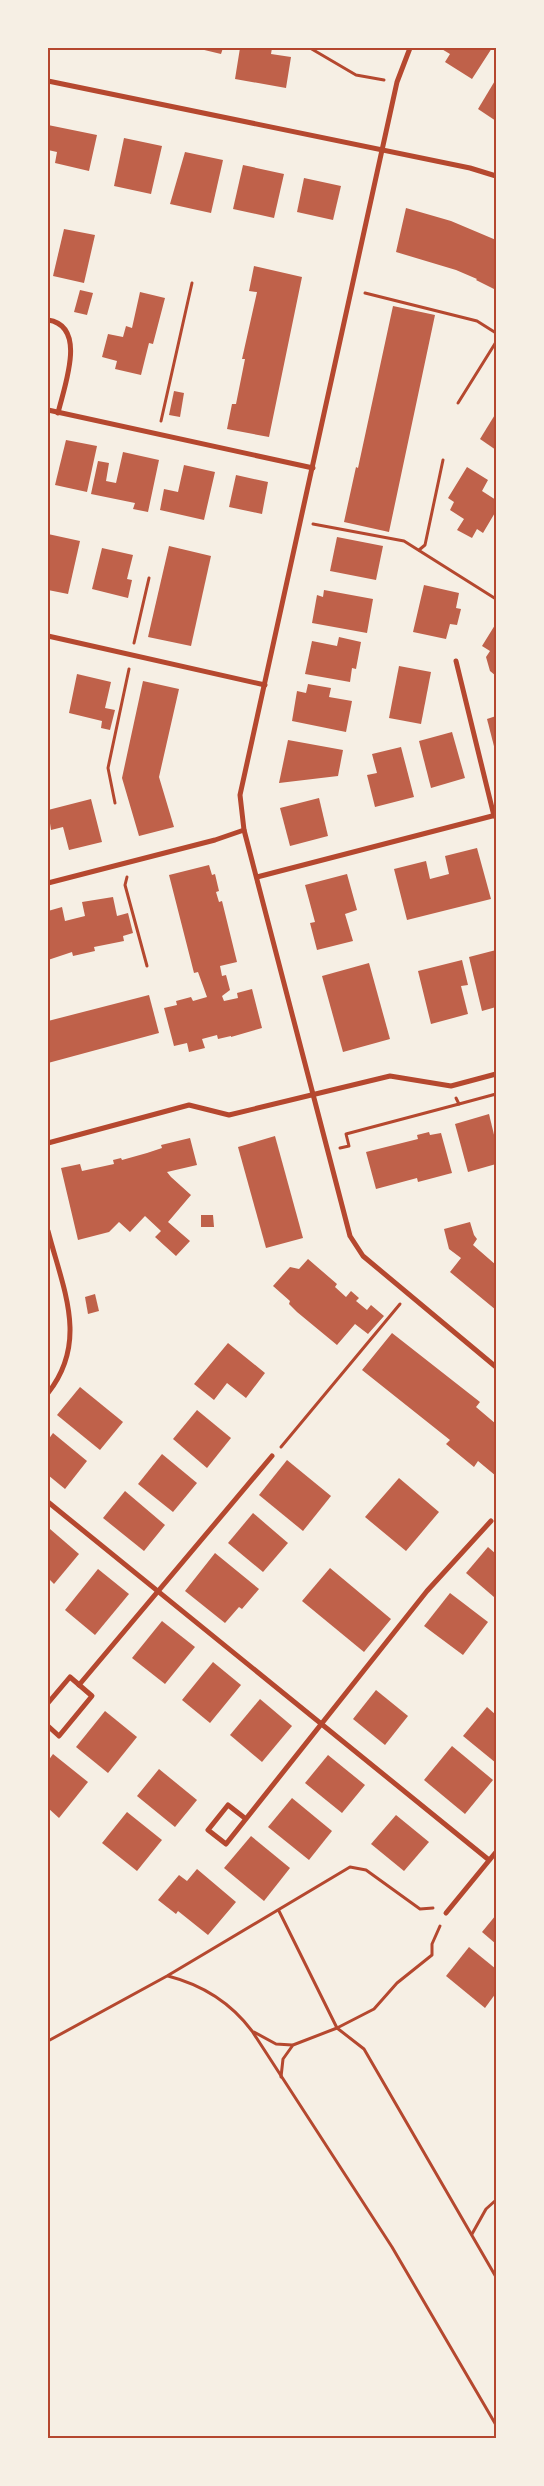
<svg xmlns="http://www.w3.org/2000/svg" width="544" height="2486" font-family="Barlow,sans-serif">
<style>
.building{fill:#bf614a}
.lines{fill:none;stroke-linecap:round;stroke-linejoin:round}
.path{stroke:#b5482f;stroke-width:3}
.minor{stroke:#b5482f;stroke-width:5}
.neatline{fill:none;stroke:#b5482f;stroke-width:2}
</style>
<rect width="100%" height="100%" fill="#f6efe4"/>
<!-- building -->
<g class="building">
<path d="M196,48H223L221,54Z"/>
<path d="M240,48H272L271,54L291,57L286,88L235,79Z"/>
<path d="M440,48H492L472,79L445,62L450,54Z"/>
<path d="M496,79V121L478,109Z"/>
<path d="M48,125L97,135L89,171L55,163L57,152L48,150Z"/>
<path d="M124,138L162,146L151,194L114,186Z"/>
<path d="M185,152L223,160L211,213L170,204Z"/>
<path d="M243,165L284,174L274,218L233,209Z"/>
<path d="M304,178L341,186L333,220L297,212Z"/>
<path d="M406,208L451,221L496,240V290L476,280L477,279L456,270L396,252Z"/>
<path d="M64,229L95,235L84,283L53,276Z"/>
<path d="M254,266L302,277L269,437L227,429L232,404H236L245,359H242L257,292L249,291Z"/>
<path d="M80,290L93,293L87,315L74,312Z"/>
<path d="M140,292L165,298L153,344L149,343L141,375L115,369L117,361L102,357L108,334L123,337L126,326L132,328Z"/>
<path d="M393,306L435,315L389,532L344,522L356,467L358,468Z"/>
<path d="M174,391L184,393L180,417L169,415Z"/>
<path d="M496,413V450L480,439Z"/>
<path d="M66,440L97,446L87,492L55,485Z"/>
<path d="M123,452L159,460L148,512L133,509L135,503L91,494L98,461L109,463L106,481L116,483Z"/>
<path d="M184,465L215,472L204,520L160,510L164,489L178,492Z"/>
<path d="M467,467L488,480L482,491L496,500V511L483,533L477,529L472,538L457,530L464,519L450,510L454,502L448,498Z"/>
<path d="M236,475L268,482L262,514L229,507Z"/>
<path d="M48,534L80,541L68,594L48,590Z"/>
<path d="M337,537L383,546L376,580L330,571Z"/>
<path d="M169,546L211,556L191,646L148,637Z"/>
<path d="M102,548L133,555L127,579L132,580L128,598L92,589Z"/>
<path d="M424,585L459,593L456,608L461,609L457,625L450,624L446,639L413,632Z"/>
<path d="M324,590L373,599L367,633L312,623L317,595L323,597Z"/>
<path d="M495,625L496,626V676L490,671L486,657L490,651L482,646Z"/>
<path d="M339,637L361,642L356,669L352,668L350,682L305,674L312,641L337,646Z"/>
<path d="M399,666L431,672L421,724L389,718Z"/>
<path d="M77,674L111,682L105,708L115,710L110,730L101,728L102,721L69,713Z"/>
<path d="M143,681L179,689L159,777L174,827L139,836L122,778Z"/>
<path d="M308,684L331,688L329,697L352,701L346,732L292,721L297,691L306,693Z"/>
<path d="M496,716V754L487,719Z"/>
<path d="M452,732L465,778L431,788L419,741Z"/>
<path d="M288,740L343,750L338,776L279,783Z"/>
<path d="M401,747L414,797L375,807L367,775L377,773L372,754Z"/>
<path d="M319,798L328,836L290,846L280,808Z"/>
<path d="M91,799L102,842L69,850L63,827L51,830L48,810Z"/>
<path d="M477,848L491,899L407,920L394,869L426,861L430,879L449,874L445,856Z"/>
<path d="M209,865L212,875L215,874L219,891L216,892L219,902L222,901L237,962L220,966L222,976L226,975L230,990L222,996L224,1001L238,998L237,993L252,989L262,1028L231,1037V1036L218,1039L217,1035L202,1039L205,1048L189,1052L187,1043L174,1046L164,1008L177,1005L176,1001L191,997L193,1001L207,997L198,972L194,973L169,875Z"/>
<path d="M347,874L357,910L345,914L353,941L317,950L310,923L315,922L305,885Z"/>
<path d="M113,897L117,916L128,913L133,933L123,936L124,941L94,947L95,951L73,956L72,952L48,960V911L62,907L65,921L85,916L82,902Z"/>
<path d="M496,950V1007L482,1011L469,957Z"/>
<path d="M462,960L468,985L461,986L468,1014L431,1024L418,971Z"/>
<path d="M369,963L390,1039L343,1052L322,976Z"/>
<path d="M149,995L159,1033L48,1063V1021Z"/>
<path d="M489,1114L496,1143V1164L468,1172L455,1124Z"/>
<path d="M429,1132L430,1135L441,1133L452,1173L418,1182L417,1178L376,1189L366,1152L418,1139L417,1135Z"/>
<path d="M275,1136L303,1238L266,1248L238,1147Z"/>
<path d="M190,1138L197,1165L167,1172L171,1177L191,1195L168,1222L190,1241L176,1256L155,1237L161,1231L145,1216L130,1232L119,1222L109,1232L78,1240L61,1168L80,1164L82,1171L114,1164L113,1160L121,1158L122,1160L147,1153L162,1148L161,1145Z"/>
<path d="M201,1215H213L214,1227H201Z"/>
<path d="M470,1222L474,1235L477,1239L473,1245L496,1265V1310L450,1272L461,1258L449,1249L444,1229Z"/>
<path d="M308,1259L337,1284L335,1287L346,1297L351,1291L359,1298L356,1301L367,1310L371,1305L384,1316L368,1334L355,1324L337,1345L297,1312L289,1304L290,1301L273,1286L290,1267L299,1269Z"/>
<path d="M95,1294L99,1311L88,1314L85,1297Z"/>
<path d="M392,1333L480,1402L476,1407L496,1424V1476L478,1461L474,1467L446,1444L450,1440L362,1370Z"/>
<path d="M228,1343L265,1373L246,1398L227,1383L214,1400L194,1384Z"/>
<path d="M80,1387L123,1422L100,1450L57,1415Z"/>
<path d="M197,1410L231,1438L207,1468L173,1439Z"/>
<path d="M53,1433L87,1461L65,1489L48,1475V1440Z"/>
<path d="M162,1454L197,1483L173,1512L138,1484Z"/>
<path d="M287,1460L331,1496L303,1531L259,1495Z"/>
<path d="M399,1478L439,1512L406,1551L365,1517Z"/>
<path d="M125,1491L165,1525L144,1551L103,1518Z"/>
<path d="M253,1513L288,1543L263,1572L228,1543Z"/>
<path d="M50,1529L79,1554L54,1584L48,1578V1532Z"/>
<path d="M488,1547L496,1554V1594L494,1597L466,1573Z"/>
<path d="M215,1553L259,1589L242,1609L239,1607L225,1623L185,1591Z"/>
<path d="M330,1568L391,1619L364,1652L302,1601Z"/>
<path d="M98,1569L129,1594L95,1635L65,1610Z"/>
<path d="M450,1593L488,1622L463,1655L424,1626Z"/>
<path d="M162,1621L195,1647L165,1684L132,1658Z"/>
<path d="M213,1662L241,1685L210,1723L182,1700Z"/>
<path d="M376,1690L408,1716L385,1745L353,1719Z"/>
<path d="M260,1699L292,1726L262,1762L230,1735Z"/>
<path d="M487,1707L496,1715V1763L463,1736Z"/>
<path d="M105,1711L137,1737L108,1773L76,1747Z"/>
<path d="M452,1746L493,1780L465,1814L424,1780Z"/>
<path d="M53,1754L88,1782L59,1818L48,1808V1761Z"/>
<path d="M328,1755L365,1785L342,1813L305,1783Z"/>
<path d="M159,1769L197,1800L175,1827L137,1796Z"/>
<path d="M292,1798L332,1831L309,1860L268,1827Z"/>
<path d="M127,1812L162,1840L137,1871L102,1843Z"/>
<path d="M396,1815L429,1842L404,1871L371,1844Z"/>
<path d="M251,1836L290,1868L264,1901L224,1868Z"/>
<path d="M197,1869L236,1902L208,1935L178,1911L176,1914L158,1900L179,1875L187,1881Z"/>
<path d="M496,1915V1944L482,1932Z"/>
<path d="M469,1947L496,1969V1993L485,2008L446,1976Z"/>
</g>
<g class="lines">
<!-- path -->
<g class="path">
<path d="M310,48L356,75L384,80"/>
<path d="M365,293L477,321L496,333"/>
<path d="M458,403L496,342"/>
<path d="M161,421L192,283"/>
<path d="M313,524L404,541L496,599"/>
<path d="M419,550L425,545L443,460"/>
<path d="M134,643L149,578"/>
<path d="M115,803L108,768L129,669"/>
<path d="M127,877L125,885L147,966"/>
<path d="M456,1098L459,1104L496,1094"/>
<path d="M340,1148L349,1146L346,1134L459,1104"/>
<path d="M281,1447L400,1304"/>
<path d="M279,1911L337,2028L364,2049L496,2277"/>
<path d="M168,1976C203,1985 231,2003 252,2031L392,2247L496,2425"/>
<path d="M254,2032L276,2044L292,2045"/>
<path d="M48,2041L167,1976L350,1867L366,1870L420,1909L433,1908"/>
<path d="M281,2077L283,2059L293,2045L337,2028L374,2009L397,1983L432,1955V1944L440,1926"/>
<path d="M472,2234L486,2209L496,2200"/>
</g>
<!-- minor -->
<g class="minor">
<path d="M410,48L397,82L240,795L244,830L350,1236L363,1256L496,1367"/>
<path d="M48,81L470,168L496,176"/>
<path d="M48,320C88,326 64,387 58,413"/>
<path d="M48,410L313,468"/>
<path d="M48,636L265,685"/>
<path d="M456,661L494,816"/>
<path d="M257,877L496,815"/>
<path d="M48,883L215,840L244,830"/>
<path d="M48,1143L189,1105L229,1115L390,1076L451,1086L496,1074"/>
<path d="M48,1231C63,1289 89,1341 48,1393"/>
<path d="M48,1502L489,1860"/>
<path d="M79,1685L272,1456"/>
<path d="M48,1703L70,1677L92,1696L59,1736L48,1726"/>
<path d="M246,1819L228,1805L208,1830L226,1844L427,1591L491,1521"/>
<path d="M446,1913L496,1852"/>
</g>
</g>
<!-- border -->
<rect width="544" height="2486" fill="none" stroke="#f6efe4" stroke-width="98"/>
<rect x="49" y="49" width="446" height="2388" class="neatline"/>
</svg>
